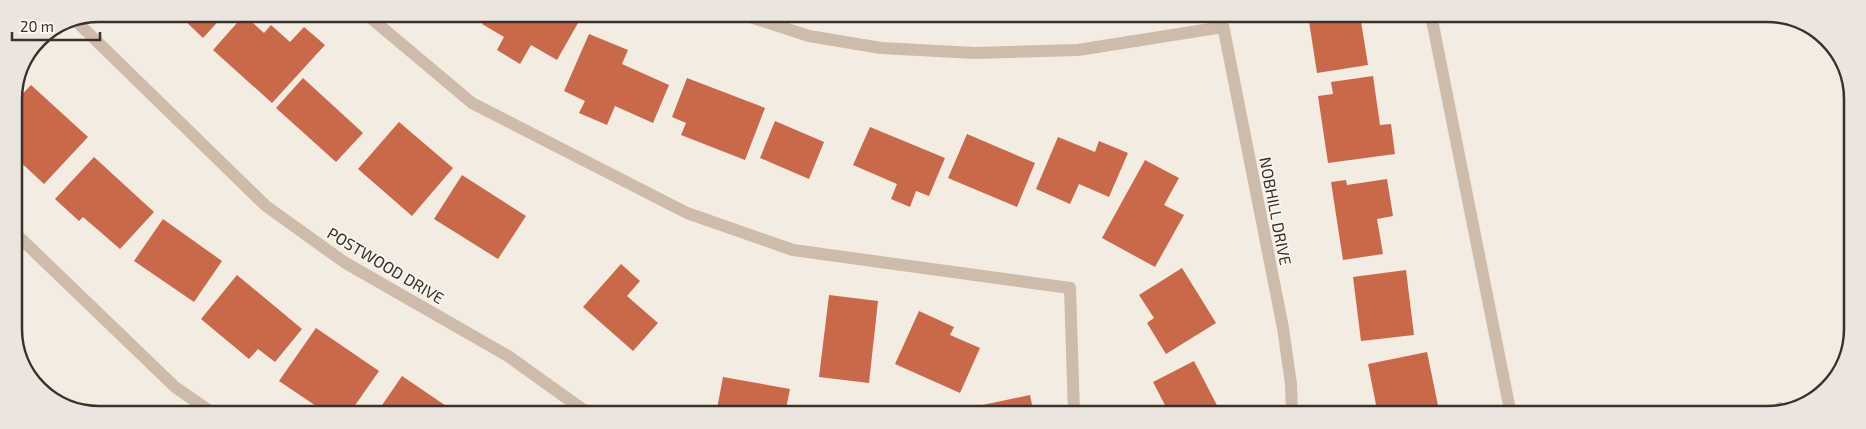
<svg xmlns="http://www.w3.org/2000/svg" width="1866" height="429" font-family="'Exo 2',sans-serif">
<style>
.building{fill:#c8694b}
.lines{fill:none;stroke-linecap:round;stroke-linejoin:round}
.minor{stroke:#cdbbac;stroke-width:12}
.labels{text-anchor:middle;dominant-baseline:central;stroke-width:4;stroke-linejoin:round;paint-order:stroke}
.street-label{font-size:16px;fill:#3b302b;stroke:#fbf5ee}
.rim{fill:none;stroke:#3b302b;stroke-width:2.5}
</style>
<rect width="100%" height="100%" fill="#f4ebe1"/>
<!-- building -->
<g class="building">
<path d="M178,14H225L203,38Z"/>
<path d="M487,14H562L578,23L557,60L531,45L520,64L497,50L504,37L482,24Z"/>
<path d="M244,15L264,33L271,25L290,42L304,27L325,45L272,103L213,50Z"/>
<path d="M1308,15H1360L1368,65L1317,73Z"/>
<path d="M589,34L628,50L622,64L669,85L653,123L615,106L607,125L579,113L585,101L564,91Z"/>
<path d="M1373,76L1380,125L1391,124L1395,154L1328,163L1318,96L1333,94L1331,82Z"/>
<path d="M303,78L363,133L336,162L276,108Z"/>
<path d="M687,78L765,108L745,160L681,135L686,123L672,117Z"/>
<path d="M31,85L88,137L44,184L14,156V103Z"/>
<path d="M775,121L824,142L809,179L760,158Z"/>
<path d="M399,122L453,168L412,216L358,169Z"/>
<path d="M870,127L945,158L929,196L916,191L910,207L891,199L897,184L853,165Z"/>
<path d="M967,134L1035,163L1017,207L948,178Z"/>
<path d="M1058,137L1095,152L1099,141L1128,153L1109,197L1079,184L1070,204L1036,189Z"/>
<path d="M94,157L154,212L120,249L83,217L79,221L55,199Z"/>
<path d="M1145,160L1179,178L1164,205L1184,215L1155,267L1102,238Z"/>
<path d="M462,175L526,216L498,259L434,219Z"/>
<path d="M1387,179L1393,216L1377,219L1383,254L1343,260L1331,182L1346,180L1347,185Z"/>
<path d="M163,219L222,261L194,302L134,261Z"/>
<path d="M621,264L640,281L627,296L658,323L633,351L583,307Z"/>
<path d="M1182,268L1216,323L1166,354L1147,323L1154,318L1139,295Z"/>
<path d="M1406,270L1414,335L1361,341L1353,277Z"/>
<path d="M237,275L302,329L275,362L258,349L249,359L201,319Z"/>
<path d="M829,295L878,301L869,383L819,377Z"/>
<path d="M919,311L954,327L950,335L980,348L960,393L895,364Z"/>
<path d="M316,328L379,371L349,414H328L279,381Z"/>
<path d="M1427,352L1440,415H1378L1368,364Z"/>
<path d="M1194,361L1222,415H1162L1168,411L1153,382Z"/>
<path d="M30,375L59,400V401L39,390Z"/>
<path d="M402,376L458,414H376Z"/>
<path d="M723,377L790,389L785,414H716Z"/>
<path d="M1030,395L1034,414H975L973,407Z"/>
<path d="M97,407L107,414H93Z"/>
</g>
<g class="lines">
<!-- minor -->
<g class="minor">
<path d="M366,14L472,103L687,213L793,250L1070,288L1074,414"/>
<path d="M741,14L809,36L881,48L975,53L1078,50L1223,27"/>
<path d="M1221,15L1283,328L1291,384L1292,415"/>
<path d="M1431,15L1511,415"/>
<path d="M74,19L266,206L344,262L508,356L589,414"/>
<path d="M15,233L175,387L214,414"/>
<path d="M1780,408L1782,411"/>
</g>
</g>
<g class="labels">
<!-- street labels -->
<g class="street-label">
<text transform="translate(1276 211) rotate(79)">NOBHILL DRIVE</text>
<text transform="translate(386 265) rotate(31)">POSTWOOD DRIVE</text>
</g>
</g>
<!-- crop -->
<path d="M0 0H1866V429H0ZM99 22H1767A77 77 0 0 1 1844 99V329A77 77 0 0 1 1767 406H99A77 77 0 0 1 22 329V99A77 77 0 0 1 99 22Z" fill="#ece5de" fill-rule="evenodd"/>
<path class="rim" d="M99 22H1767A77 77 0 0 1 1844 99V329A77 77 0 0 1 1767 406H99A77 77 0 0 1 22 329V99A77 77 0 0 1 99 22Z"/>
<!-- scale -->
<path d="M12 32v8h88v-8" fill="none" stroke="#3b302b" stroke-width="2.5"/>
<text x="20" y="32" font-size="15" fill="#3b302b" stroke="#fbf5ee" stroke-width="4" paint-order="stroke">20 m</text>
</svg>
